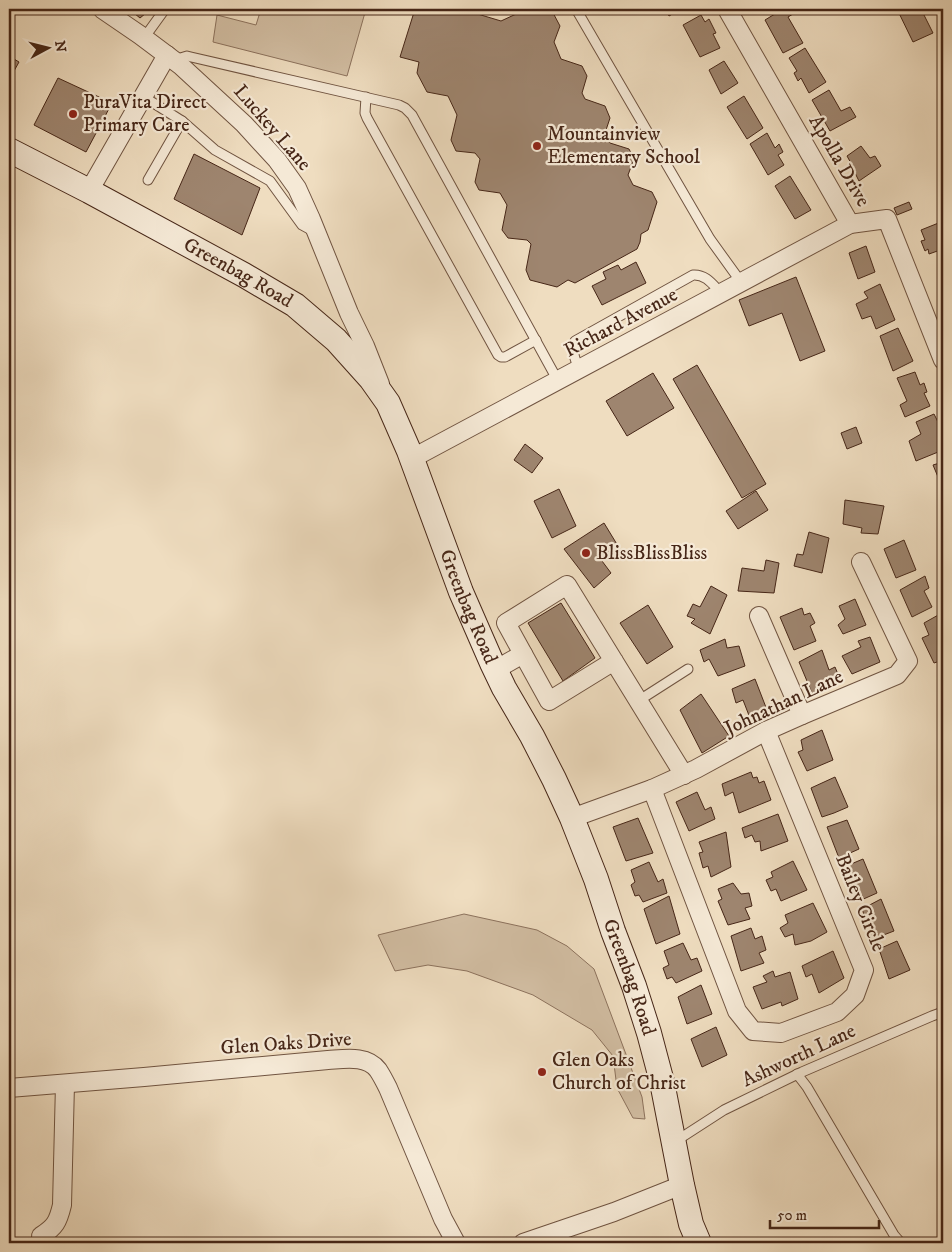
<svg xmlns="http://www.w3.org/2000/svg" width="952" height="1252" font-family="'IM FELL DW Pica',serif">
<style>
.green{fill:#d2bea3;stroke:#8c725d}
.building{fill:#9e856f;stroke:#462617}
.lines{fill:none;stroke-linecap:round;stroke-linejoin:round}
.lane-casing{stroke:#705441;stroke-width:11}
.street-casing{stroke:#705441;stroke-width:20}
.secondary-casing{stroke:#462617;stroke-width:26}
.lane{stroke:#f5e9d6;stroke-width:9}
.street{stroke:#f5e9d6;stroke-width:18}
.secondary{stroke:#f5e9d6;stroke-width:24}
.poi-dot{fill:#8f2418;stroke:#f5e9d6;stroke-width:2}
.labels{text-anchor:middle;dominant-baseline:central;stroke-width:4.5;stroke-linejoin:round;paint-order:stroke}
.poi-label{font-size:20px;fill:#462617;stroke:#f5e9d6;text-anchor:start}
.street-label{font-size:20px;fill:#462617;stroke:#f5e9d6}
</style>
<rect width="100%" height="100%" fill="#efddc0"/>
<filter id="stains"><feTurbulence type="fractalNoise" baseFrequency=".004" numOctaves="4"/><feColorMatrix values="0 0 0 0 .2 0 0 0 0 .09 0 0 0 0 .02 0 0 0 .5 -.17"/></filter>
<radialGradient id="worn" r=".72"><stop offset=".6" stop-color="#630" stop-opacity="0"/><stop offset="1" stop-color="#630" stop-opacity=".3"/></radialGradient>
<!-- green -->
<g class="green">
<path d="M261,9H366L347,76L213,42L217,15L256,25Z"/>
<path d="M464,914L537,930L567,946L594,969L642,1097L645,1119L633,1118L617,1088L613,1056L592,1030L533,995L467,971L428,965L395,971L378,935Z"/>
</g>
<!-- building -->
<g class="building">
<path d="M129,9H151L140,18Z"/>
<path d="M415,9H461L501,21L527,9H551L560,26L554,42L561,59L582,66L587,76L582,93L585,99L605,106L610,118L605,133L610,143L629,149L634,159L628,175L633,185L652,192L657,202L648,230L641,234L640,242L637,249L575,283L568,280L557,287L530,280L526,270L531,244L527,240L508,238L502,230L507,205L500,193L479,190L475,182L480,159L475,153L456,151L451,140L457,115L448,96L427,92L417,73L419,62L400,57Z"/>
<path d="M665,9H681L669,16Z"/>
<path d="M783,9H790L793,14L788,17L803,43L783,53L765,20Z"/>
<path d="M897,9H921L933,33L913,42Z"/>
<path d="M701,15L705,22L709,19L716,33L713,34L720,48L700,57L683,25Z"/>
<path d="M805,48L826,82L809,93L801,78L798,81L794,73L797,71L789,58Z"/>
<path d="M9,56L19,62L9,80Z"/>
<path d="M724,61L738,83L721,94L709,70Z"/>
<path d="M58,78L112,103L86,152L34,125Z"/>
<path d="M829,90L841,111L850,107L856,117L830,131L812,100Z"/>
<path d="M744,96L763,128L747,139L727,107Z"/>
<path d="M767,133L775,148L779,144L783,152L778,155L784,165L768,175L750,144Z"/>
<path d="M861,146L870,158L875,156L881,166L859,181L855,173L853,176L849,167L852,165L847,156Z"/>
<path d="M194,154L260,188L242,235L174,199Z"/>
<path d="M790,176L811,210L795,219L775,186Z"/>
<path d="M909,202L912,209L897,215L894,208Z"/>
<path d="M941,222L943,228V249L929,254L928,249L925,251L921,241L925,240L921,230Z"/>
<path d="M866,246L875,272L858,279L849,253Z"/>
<path d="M636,262L646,283L602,305L592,286L606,279L603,272L618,265L621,270Z"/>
<path d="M796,277L825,351L800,361L782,313L749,326L739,300Z"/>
<path d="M880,284L895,320L876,329L871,316L862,319L856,304L868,298L864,292Z"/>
<path d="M898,328L913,361L893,371L880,336Z"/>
<path d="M697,365L766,484L742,498L673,379Z"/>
<path d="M915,372L920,385L924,383L927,392L924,393L930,406L905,417L900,405L907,401L897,378Z"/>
<path d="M653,373L674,408L627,436L606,401Z"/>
<path d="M934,414L938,422L940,421L943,429V450L916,461L909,441L921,434L916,422Z"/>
<path d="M856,427L862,443L847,449L841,433Z"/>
<path d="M525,444L543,458L532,473L514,460Z"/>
<path d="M943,462V489L933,465Z"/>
<path d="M559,489L576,526L552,538L534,501Z"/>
<path d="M756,491L768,510L738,529L726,511Z"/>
<path d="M845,500L884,506L878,534L861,533L862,528L843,524Z"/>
<path d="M604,523L618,546L599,557L611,573L594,588L564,549Z"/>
<path d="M809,532L829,538L822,573L794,566L797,554L803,555Z"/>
<path d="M904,540L916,570L896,578L884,549Z"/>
<path d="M766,560L779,563L774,593L738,591L742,568L764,571Z"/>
<path d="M925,576L929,588L924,591L932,607L912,617L900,590Z"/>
<path d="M711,586L727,595L710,634L691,623L695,619L687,616L693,604L700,607Z"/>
<path d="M855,599L866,625L843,634L838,625L845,619L839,606Z"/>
<path d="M561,603L595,658L563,681L528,623Z"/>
<path d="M648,605L673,647L647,664L620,623Z"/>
<path d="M802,608L804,615L810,613L815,623L810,626L816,641L794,650L780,617Z"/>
<path d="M940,614L943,623V660L934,663L922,638L929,635L924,623Z"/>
<path d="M870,637L880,662L852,674L842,656L861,647L858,641Z"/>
<path d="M725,639L727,648L739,646L745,666L718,676L709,659L704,662L700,650Z"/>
<path d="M822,650L829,670L835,667L840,679L812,693L799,662Z"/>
<path d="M755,679L767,710L750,718L743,700L736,703L732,689Z"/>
<path d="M701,694L729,736L702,753L680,710Z"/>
<path d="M822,730L833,760L807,771L798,752L803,750L801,740Z"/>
<path d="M751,772L753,778L757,777L759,783L764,781L771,800L739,813L733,792L725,796L722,784Z"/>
<path d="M835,777L848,807L834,813L822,817L811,788Z"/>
<path d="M697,792L705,810L711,807L715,819L689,831L676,802Z"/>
<path d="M778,814L788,841L761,851L760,841L755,842L752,835L745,838L742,828Z"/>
<path d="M638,818L653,853L626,861L613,827Z"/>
<path d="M847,820L859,849L839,858L827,827Z"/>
<path d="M726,832L731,867L711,877L708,866L703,868L699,853L703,852L699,842Z"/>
<path d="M863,859L877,893L859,901L844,867Z"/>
<path d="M793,861L807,890L781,901L776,889L771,891L766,880L773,877L771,872Z"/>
<path d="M649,862L658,882L663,879L667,893L643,902L639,895L635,896L631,885L635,882L631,870Z"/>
<path d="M733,883L741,894L749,893L752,906L745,908L750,919L728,925L718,901L722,899L718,889Z"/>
<path d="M669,896L680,934L656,944L644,909Z"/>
<path d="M881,899L894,931L873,939L862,909Z"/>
<path d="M813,903L827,932L811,941L795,945L793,934L785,937L780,928L788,923L785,915Z"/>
<path d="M751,928L755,939L762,936L766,950L759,953L764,963L741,971L731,936Z"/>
<path d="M897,941L910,970L889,979L879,949Z"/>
<path d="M683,943L691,960L697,958L702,971L676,983L672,977L667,979L663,968L669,965L664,951Z"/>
<path d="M833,951L844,978L819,993L812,974L806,977L802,966Z"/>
<path d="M773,971L775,977L790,972L798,999L782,1006L781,1002L762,1009L753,987L767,982L763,976Z"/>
<path d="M701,985L712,1014L687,1024L678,997Z"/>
<path d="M716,1027L727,1055L702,1067L691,1039Z"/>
</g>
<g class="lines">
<defs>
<g id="lane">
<path d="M576,9L710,239L741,282"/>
<path d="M144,38L165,9"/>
<path d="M174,60L187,56L191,57L399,105L405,108L412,115L558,381"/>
<path d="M144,97L182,121L148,180"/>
<path d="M366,97L365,113L367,118L498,355L501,357H505L536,340"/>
<path d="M182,121L215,150L270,181L302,225L313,231"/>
<path d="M579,369C575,359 571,351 575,341L693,275C706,274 713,285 721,293"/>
<path d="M638,701L688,669"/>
<path d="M797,1074L807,1087L894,1235L901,1243"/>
<path d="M676,1141L724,1110L802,1072L932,1016L943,1012"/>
</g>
<g id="street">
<path d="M102,9L140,35L180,65L244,124L277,160L297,188L311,219L349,313L365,346L380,384"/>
<path d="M727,9L850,224"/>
<path d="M89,191L167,55"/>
<path d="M411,459L850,224L887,219L943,360"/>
<path d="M759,616L802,715"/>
<path d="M614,661L549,701L506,623L567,585L684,775"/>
<path d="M495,670L523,654"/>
<path d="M652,789L737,1011L753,1031L781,1033L837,1012L855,995L864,970L766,731"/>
<path d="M572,818L652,789L696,769L766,731L802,715L897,675L908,661L861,562"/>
<path d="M9,1088L144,1077L328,1060C345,1059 367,1055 378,1070C382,1076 385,1082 388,1088L443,1219L456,1243"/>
<path d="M41,1236C55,1227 58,1222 62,1205L65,1084"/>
<path d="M523,1243L614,1212L682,1185"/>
</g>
<g id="secondary">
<path id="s1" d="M9,150L89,191L244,275L295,305L336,340L371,379L388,403L409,451L461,592L492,663L504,688L532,736L554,779L572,818L596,879L613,931L634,986L649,1033L662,1082L682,1185L691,1224L699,1243"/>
</g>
</defs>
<!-- lane casing -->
<use href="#lane" class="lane-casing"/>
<!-- street casing -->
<use href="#street" class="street-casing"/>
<!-- secondary casing -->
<use href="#secondary" class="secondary-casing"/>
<!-- lane -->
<use href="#lane" class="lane"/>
<!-- street -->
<use href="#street" class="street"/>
<!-- secondary -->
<use href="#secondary" class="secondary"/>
</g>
<!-- markers -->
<g class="poi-dot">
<circle cx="73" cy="114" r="5"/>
<circle cx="537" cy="146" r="5"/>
<circle cx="586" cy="553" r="5"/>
<circle cx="542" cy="1072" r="5"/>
</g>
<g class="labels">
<!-- poi labels -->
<g class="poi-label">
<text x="83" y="102">PuraVita Direct<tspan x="83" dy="23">Primary Care</tspan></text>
<text x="547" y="134">Mountainview<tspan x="547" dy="23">Elementary School</tspan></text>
<text x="596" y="553">BlissBlissBliss</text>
<text x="552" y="1060">Glen Oaks<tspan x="552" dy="23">Church of Christ</tspan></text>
</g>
<!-- street labels -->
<g class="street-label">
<text transform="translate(272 128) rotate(49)">Luckey Lane</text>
<text transform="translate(839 161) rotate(60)">Apolla Drive</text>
<text stroke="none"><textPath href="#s1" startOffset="260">Greenbag Road</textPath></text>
<text transform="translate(621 323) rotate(-28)">Richard Avenue</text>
<text stroke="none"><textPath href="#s1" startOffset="680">Greenbag Road</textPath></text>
<text transform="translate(784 703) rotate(-25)">Johnathan Lane</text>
<text transform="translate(860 903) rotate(68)">Bailey Circle</text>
<text stroke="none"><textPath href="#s1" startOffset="1085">Greenbag Road</textPath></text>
<text transform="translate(286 1044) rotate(-4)">Glen Oaks Drive</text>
<text transform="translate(799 1056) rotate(-25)">Ashworth Lane</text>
</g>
</g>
<!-- margin -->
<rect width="952" height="1252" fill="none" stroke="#efddc0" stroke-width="30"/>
<rect x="10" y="10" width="932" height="1232" fill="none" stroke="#462617" stroke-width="2.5"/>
<rect x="15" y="15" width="922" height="1222" fill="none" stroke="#462617"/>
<!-- north arrow -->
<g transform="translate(48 48) rotate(83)" stroke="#f5e9d6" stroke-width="4" paint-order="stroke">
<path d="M0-4L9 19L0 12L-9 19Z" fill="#462617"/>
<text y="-8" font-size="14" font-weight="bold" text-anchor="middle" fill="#462617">N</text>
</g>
<!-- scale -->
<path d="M770 1220v8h109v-8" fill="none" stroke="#462617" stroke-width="2.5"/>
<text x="777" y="1220" font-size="15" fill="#462617" stroke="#f5e9d6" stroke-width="4" paint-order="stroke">50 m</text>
<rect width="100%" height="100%" filter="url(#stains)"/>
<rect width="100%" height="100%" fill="url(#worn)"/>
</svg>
